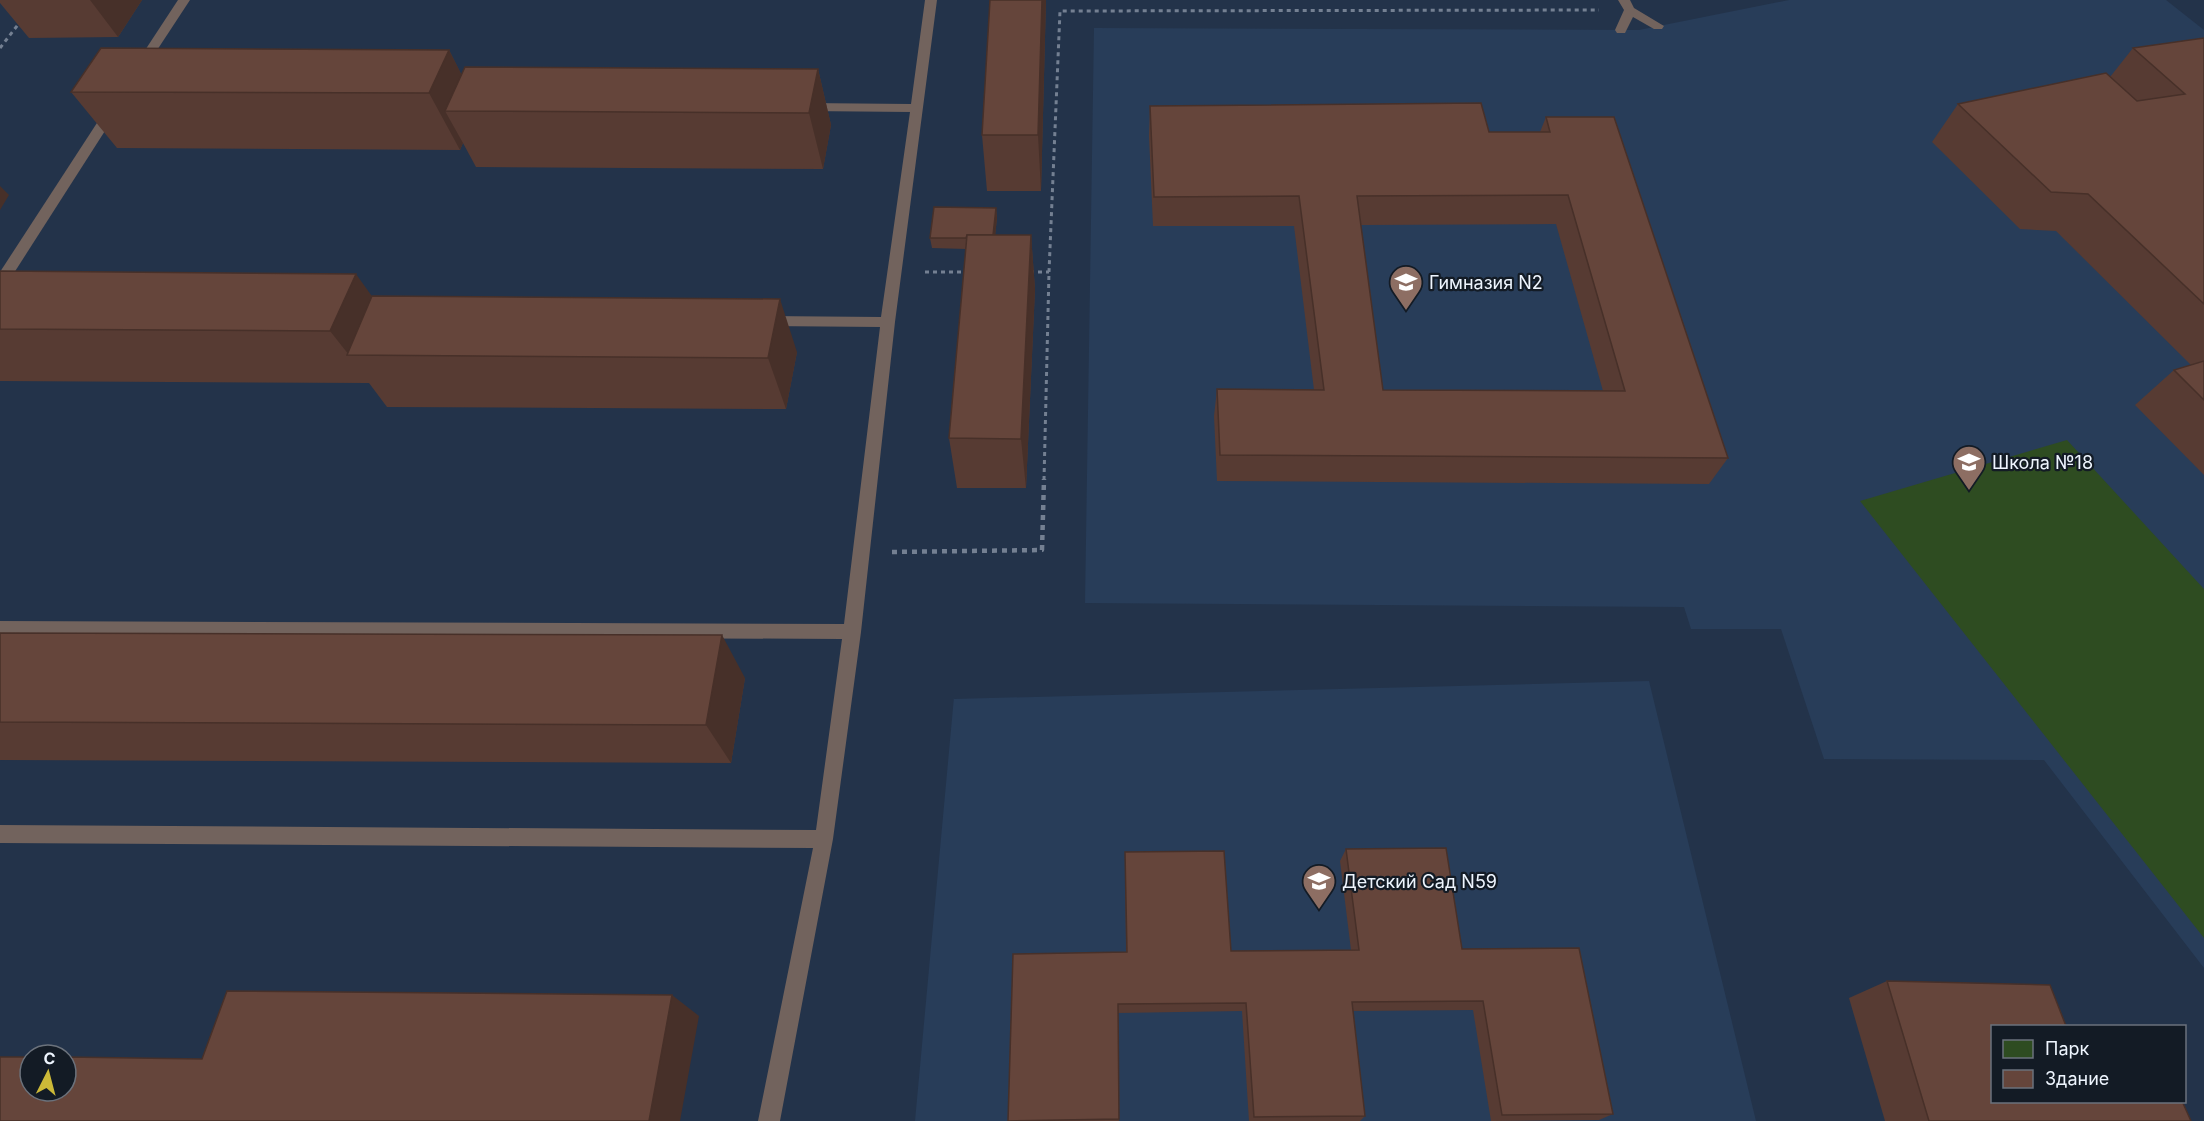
<svg xmlns="http://www.w3.org/2000/svg" width="2204" height="1121" font-family="Inter,sans-serif">
<style>
.built{fill:#283d59}
.green{fill:#2e4c21}
.lines{fill:none;stroke-linecap:round;stroke-linejoin:round}
.path-far1{stroke:#748092;stroke-width:3;stroke-dasharray:4 4;stroke-linecap:butt}
.path{stroke:#748092;stroke-width:4.5;stroke-dasharray:5 5;stroke-linecap:butt}
.service{fill:#72635d;fill-rule:evenodd}
.wall{fill:#573b33;fill-rule:evenodd}
.shaded-wall{fill:#473029}
.building{fill:#65453b;stroke:#473029;stroke-width:1.5;fill-rule:evenodd}
.labels{text-anchor:middle;dominant-baseline:central;stroke-width:4.5;stroke-linejoin:round;paint-order:stroke}
.poi-label{font-size:18px;fill:#eef5fe;stroke:#131b25;text-anchor:start}
</style>
<rect width="100%" height="100%" fill="#23334a"/>
<!-- built -->
<g class="built">
<path d="M1789,0H2166L2204,30V968L2044,760L1824,759L1781,629H1691L1684,607L1085,603L1094,28L1639,30Z"/>
<path d="M1649,681L1756,1121H915L954,697V699Z"/>
</g>
<!-- green -->
<path class="green" d="M2067,440L2204,589V938L1860,501Z"/>
<g class="lines">
<!-- path-far1 -->
<g class="path-far1">
<path d="M0,48L20,22"/>
<path d="M925,272H966"/>
<path d="M1030,272H1049"/>
<path d="M1044,480L1049,272L1060,11L1599,10"/>
</g>
<!-- path -->
<path class="path" d="M892,552L1042,550L1044,479"/>
<!-- service -->
<g class="service">
<path d="M178,0H190L144,70H136L134,67Z"/>
<path d="M925,0H937L895,322L861,632L833,839L780,1121H758L813,848L0,843V825L816,830L842,639L0,635V621L844,624L880,327L766,326L759,321L766,316L881,317L910,112L806,111L800,107L806,103L911,104Z"/>
<path d="M1618,0H1630L1634,8L1664,26L1662,29H1654L1633,17L1625,33H1617L1615,30L1624,10Z"/>
<path d="M113,105L119,109L5,287L0,288V272L108,106Z"/>
</g>
</g>
<!-- wall -->
<g class="wall">
<path d="M0,0H142L118,37L29,38L0,3Z"/>
<path d="M990,0H1046L1041,191H987L982,135Z"/>
<path d="M2204,38V475L2135,405L2174,370L2191,365L2056,231L2020,229L1932,142L1958,104L2110,77L2133,48Z"/>
<path d="M449,50L461,74L818,69L831,125L823,169L476,167L463,143L460,150L117,148L71,92Z"/>
<path d="M1150,106L1489,132H1540L1546,117L1728,458L1709,484L1217,481L1214,416L1217,389L1314,390L1294,226H1153L1149,136ZM1556,224L1603,391L1383,390L1361,225Z"/>
<path d="M996,208L997,218L995,235H1031L1035,289L1026,488H957L949,438L966,249L932,248L930,238Z"/>
<path d="M0,271L372,297L797,352L786,409L387,407L369,383L0,381Z"/>
<path d="M0,633L745,678L731,763L0,760Z"/>
<path d="M1346,849L1462,949L1613,1114L1599,1120L1491,1121L1473,1010L1353,1011L1365,1116L1360,1121H1249L1242,1011L1118,1013L1119,1121H1008L1126,952L1125,852L1231,951L1351,950L1340,861Z"/>
<path d="M1887,981L1992,1026L2191,1121H1885L1849,998Z"/>
</g>
<!-- shaded-wall -->
<g class="shaded-wall">
<path d="M90,0H142L118,37Z"/>
<path d="M1042,0H1046L1041,191L1038,135Z"/>
<path d="M449,50L478,107L445,111L463,143L460,150L429,93Z"/>
<path d="M818,69L831,125L823,169L809,113Z"/>
<path d="M0,186L9,195L0,210Z"/>
<path d="M996,208L997,218L994,249L993,239Z"/>
<path d="M1031,235L1035,289L1026,488L1021,439Z"/>
<path d="M356,274L394,327L349,355L330,331Z"/>
<path d="M780,299L797,352L786,409L768,358Z"/>
<path d="M722,635L745,678L731,763L706,725Z"/>
<path d="M672,995L699,1016L680,1121H649Z"/>
</g>
<!-- building -->
<g class="building">
<path d="M990,0H1042L1038,135H982Z"/>
<path d="M2204,38V304L2088,194L2051,192L1958,104L2106,73L2137,101L2185,94L2133,48Z"/>
<path d="M101,48L449,50L429,93L71,92Z"/>
<path d="M465,67L818,69L809,113L445,111Z"/>
<path d="M1481,103L1489,132H1550L1546,117H1614L1728,458L1220,455L1217,389L1324,390L1299,196L1154,197L1150,106ZM1568,195L1625,391L1383,390L1357,196Z"/>
<path d="M934,207L996,208L993,235H967L966,238H930Z"/>
<path d="M967,235H1031L1021,439L949,438Z"/>
<path d="M0,271L356,274L330,331L0,329Z"/>
<path d="M372,296L780,299L768,358L347,355Z"/>
<path d="M2204,361V400L2174,370Z"/>
<path d="M0,633L722,635L706,725L0,722Z"/>
<path d="M1446,848L1462,949L1579,948L1613,1114L1502,1115L1483,1001L1352,1002L1365,1116L1254,1117L1246,1003L1118,1004L1119,1119L1008,1121L1013,954L1127,952L1125,852L1224,851L1231,951L1359,950L1346,849Z"/>
<path d="M1887,981L2050,985L2066,1026H1992V1101H2182L2191,1121H1929Z"/>
<path d="M227,991L672,995L649,1121H0V1057H30V1091H66V1057L202,1059Z"/>
</g>
<!-- icons -->
<defs>
<symbol id="school-pin" viewBox="-11 -11 22 30"><path d="M0 17L-7.5 6A9.5 9.5 0 1 1 7.5 6Z" fill="#8d6e63" stroke="#131b25"/><path d="M0-5L7-2L0 1L-7-2ZM-4 1L0 2.5L4 1V4Q0 6-4 4Z" fill="#fff"/></symbol>
</defs>
<g fill-rule="evenodd">
<use href="#school-pin" x="1387" y="263" width="38" height="52"/>
<use href="#school-pin" x="1950" y="443" width="38" height="52"/>
<use href="#school-pin" x="1300" y="862" width="38" height="52"/>
</g>
<g class="labels">
<!-- poi labels -->
<g class="poi-label">
<text x="1429" y="282">Гимназия N2</text>
<text x="1992" y="462">Школа №18</text>
<text x="1342" y="881">Детский Сад N59</text>
</g>
</g>
<!-- legend -->
<rect x="1991" y="1025" width="195" height="78" fill="#131b25" stroke="#6b727c" stroke-width="1.5"/>
<rect x="2003" y="1040" width="30" height="18" fill="#2e4c21" stroke="#6b727c" stroke-width="1.5"/>
<text x="2045" y="1055" font-size="18" fill="#eef5fe">Парк</text>
<rect x="2003" y="1070" width="30" height="18" fill="#65453b" stroke="#6b727c" stroke-width="1.5"/>
<text x="2045" y="1085" font-size="18" fill="#eef5fe">Здание</text>
<!-- north arrow -->
<g transform="translate(48 1073) rotate(6)"><circle r="28" fill="#131b25" stroke="#6b727c" stroke-width="1.5"/>
<path d="M0-4.5L10 22L0 15L-10 22Z" fill="#ccb938"/>
<text y="-9" font-size="16" font-weight="bold" text-anchor="middle" fill="#eef5fe">С</text>
</g>
</svg>
